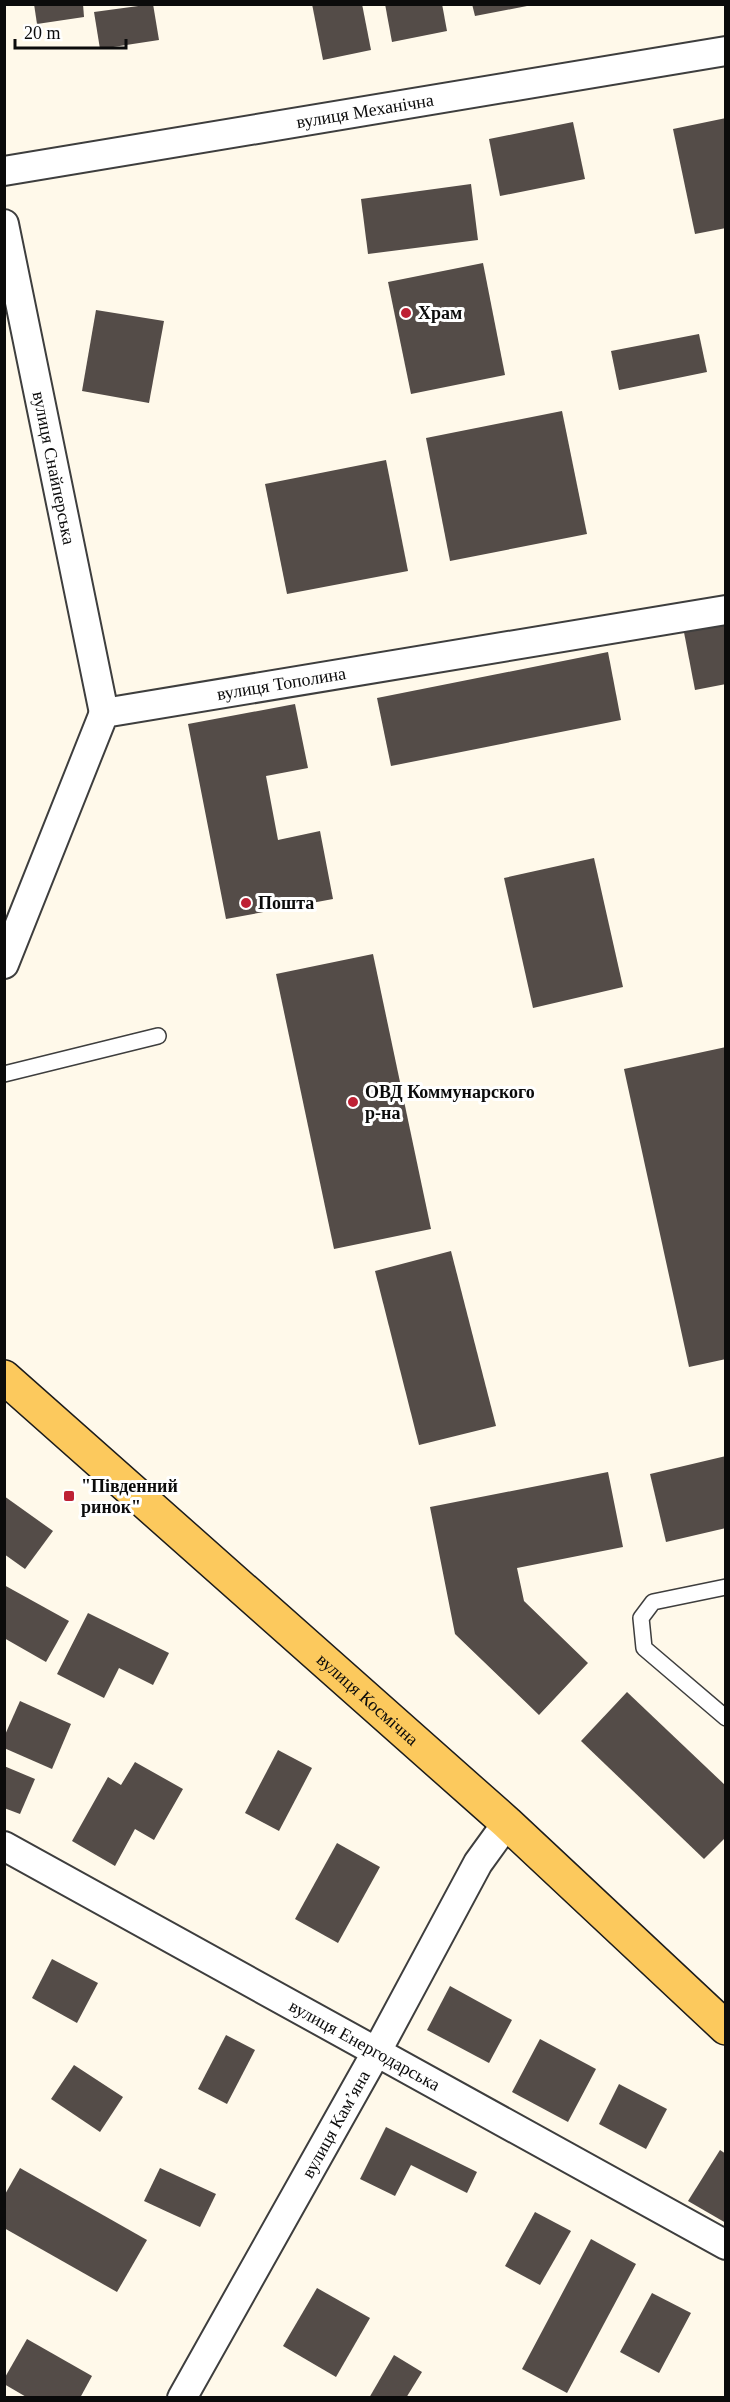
<svg xmlns="http://www.w3.org/2000/svg" width="730" height="2402" font-family="'Times New Roman',serif">
<style>
.building{fill:#544c48}
.lines{fill:none;stroke-linecap:round;stroke-linejoin:round}
.lane-casing{stroke:#3e3e3e;stroke-width:18}
.street-casing{stroke:#3e3e3e;stroke-width:32}
.primary-casing{stroke:#1c1c1c;stroke-width:36}
.lane{stroke:#fff;stroke-width:15}
.street{stroke:#fff;stroke-width:28}
.primary{stroke:#fcc95d;stroke-width:33}
.poi-dot{fill:#be2134;stroke:#fff;stroke-width:2}
.labels{text-anchor:middle;dominant-baseline:central;stroke-width:6;stroke-linejoin:round;paint-order:stroke}
.street-label{font-size:18px;fill:#0b0b0b;stroke:#fff}
.poi-label{font-size:18px;font-weight:bold;fill:#0b0b0b;stroke:#fff;text-anchor:start}
</style>
<rect width="100%" height="100%" fill="#fff9ea"/>
<!-- building -->
<g class="building">
<path d="M34,4H83L84,17L37,24Z"/>
<path d="M153,4L159,40L100,49L94,12Z"/>
<path d="M312,4H362L371,50L323,60Z"/>
<path d="M385,4H442L447,31L392,42Z"/>
<path d="M472,4H527V6L475,16Z"/>
<path d="M726,118V228L695,234L673,129Z"/>
<path d="M573,122L585,179L500,196L489,139Z"/>
<path d="M471,184L478,240L368,254L361,199Z"/>
<path d="M483,263L505,375L411,394L388,282Z"/>
<path d="M96,310L164,321L149,403L82,391Z"/>
<path d="M699,334L707,372L619,390L611,351Z"/>
<path d="M562,411L587,534L450,561L426,438Z"/>
<path d="M386,460L408,571L287,594L265,484Z"/>
<path d="M726,619V684L695,690L683,627Z"/>
<path d="M608,652L621,720L391,766L377,698Z"/>
<path d="M295,704L308,768L266,776L278,840L320,831L333,899L226,919L188,724Z"/>
<path d="M594,858L623,987L533,1008L504,878Z"/>
<path d="M373,954L431,1229L334,1249L276,974Z"/>
<path d="M726,1047V1359L689,1367L624,1069Z"/>
<path d="M451,1251L496,1426L419,1445L375,1271Z"/>
<path d="M726,1456V1528L666,1542L650,1474Z"/>
<path d="M608,1472L623,1547L517,1568L524,1601L588,1663L539,1715L455,1634L430,1507Z"/>
<path d="M4,1496L53,1531L25,1569L4,1554Z"/>
<path d="M4,1585L69,1621L46,1662L4,1638Z"/>
<path d="M88,1613L169,1653L153,1685L119,1668L104,1698L57,1674Z"/>
<path d="M627,1692L726,1786V1837L704,1859L581,1741Z"/>
<path d="M20,1701L71,1724L52,1769L4,1748V1737Z"/>
<path d="M278,1750L312,1768L279,1831L245,1813Z"/>
<path d="M135,1762L183,1789L154,1840L135,1829L115,1866L72,1841L108,1777L121,1785Z"/>
<path d="M4,1766L35,1779L20,1814L4,1808Z"/>
<path d="M337,1843L380,1867L338,1943L295,1919Z"/>
<path d="M52,1959L98,1983L77,2023L32,1998Z"/>
<path d="M450,1986L512,2020L489,2063L427,2030Z"/>
<path d="M226,2035L255,2050L227,2104L198,2089Z"/>
<path d="M540,2039L596,2069L568,2122L512,2092Z"/>
<path d="M74,2065L123,2097L100,2132L51,2099Z"/>
<path d="M619,2084L667,2109L646,2149L599,2124Z"/>
<path d="M386,2127L477,2172L467,2193L411,2165L395,2196L360,2179Z"/>
<path d="M720,2150L726,2154V2223L688,2201Z"/>
<path d="M20,2168L147,2240L117,2292L4,2228V2196Z"/>
<path d="M160,2168L216,2194L200,2227L144,2201Z"/>
<path d="M535,2212L571,2231L540,2285L505,2266Z"/>
<path d="M591,2239L636,2264L567,2393L522,2369Z"/>
<path d="M317,2288L370,2318L336,2377L283,2346Z"/>
<path d="M652,2293L691,2313L659,2373L620,2352Z"/>
<path d="M27,2339L92,2376L80,2398H28L4,2384V2379Z"/>
<path d="M394,2355L422,2372L406,2398H369Z"/>
</g>
<g class="lines">
<defs>
<g id="lane">
<path d="M4,1074L158,1036"/>
<path d="M726,1587L653,1602L641,1618L644,1648L726,1718"/>
</g>
<g id="street">
<path id="s1" d="M4,171L726,51"/>
<path id="s2" d="M4,224L104,713"/>
<path id="s3" d="M4,964L104,713L726,610"/>
<path id="s4" d="M4,1846L726,2245"/>
<path id="s5" d="M182,2398L377,2051L478,1863L507,1823"/>
</g>
<g id="primary">
<path id="s6" d="M4,1377L507,1823L726,2028"/>
</g>
</defs>
<!-- lane casing -->
<use href="#lane" class="lane-casing"/>
<!-- street casing -->
<use href="#street" class="street-casing"/>
<!-- primary casing -->
<use href="#primary" class="primary-casing"/>
<!-- lane -->
<use href="#lane" class="lane"/>
<!-- street -->
<use href="#street" class="street"/>
<!-- primary -->
<use href="#primary" class="primary"/>
</g>
<!-- markers -->
<g class="poi-dot">
<circle cx="406" cy="313" r="6"/>
<circle cx="246" cy="903" r="6"/>
<circle cx="353" cy="1102" r="6"/>
<rect x="63" y="1490" width="12" height="12" rx="3"/>
</g>
<g class="labels">
<!-- street labels -->
<g class="street-label">
<text stroke="none"><textPath href="#s1" startOffset="366">вулиця Механічна</textPath></text>
<text stroke="none"><textPath href="#s2" startOffset="249">вулиця Снайперська</textPath></text>
<text stroke="none"><textPath href="#s3" startOffset="450">вулиця Тополина</textPath></text>
<text stroke="none"><textPath href="#s6" startOffset="486">вулиця Космічна</textPath></text>
<text stroke="none"><textPath href="#s4" startOffset="412">вулиця Енергодарська</textPath></text>
<text stroke="none"><textPath href="#s5" startOffset="314">вулиця Кам’яна</textPath></text>
</g>
<!-- poi labels -->
<g class="poi-label">
<text x="418" y="313">Храм</text>
<text x="258" y="903">Пошта</text>
<text x="365" y="1092">ОВД Коммунарского<tspan x="365" dy="21">р-на</tspan></text>
<text x="81" y="1486">"Південний<tspan x="81" dy="21">ринок"</tspan></text>
</g>
</g>
<!-- border -->
<rect width="730" height="2402" fill="none" stroke="#0b0b0b" stroke-width="12"/>
<!-- scale -->
<path d="M15 39v9h111v-9" fill="none" stroke="#0b0b0b" stroke-width="3"/>
<text x="24" y="39" font-size="18" fill="#0b0b0b" stroke="#ffffff" stroke-width="4.5" paint-order="stroke">20 m</text>
</svg>
